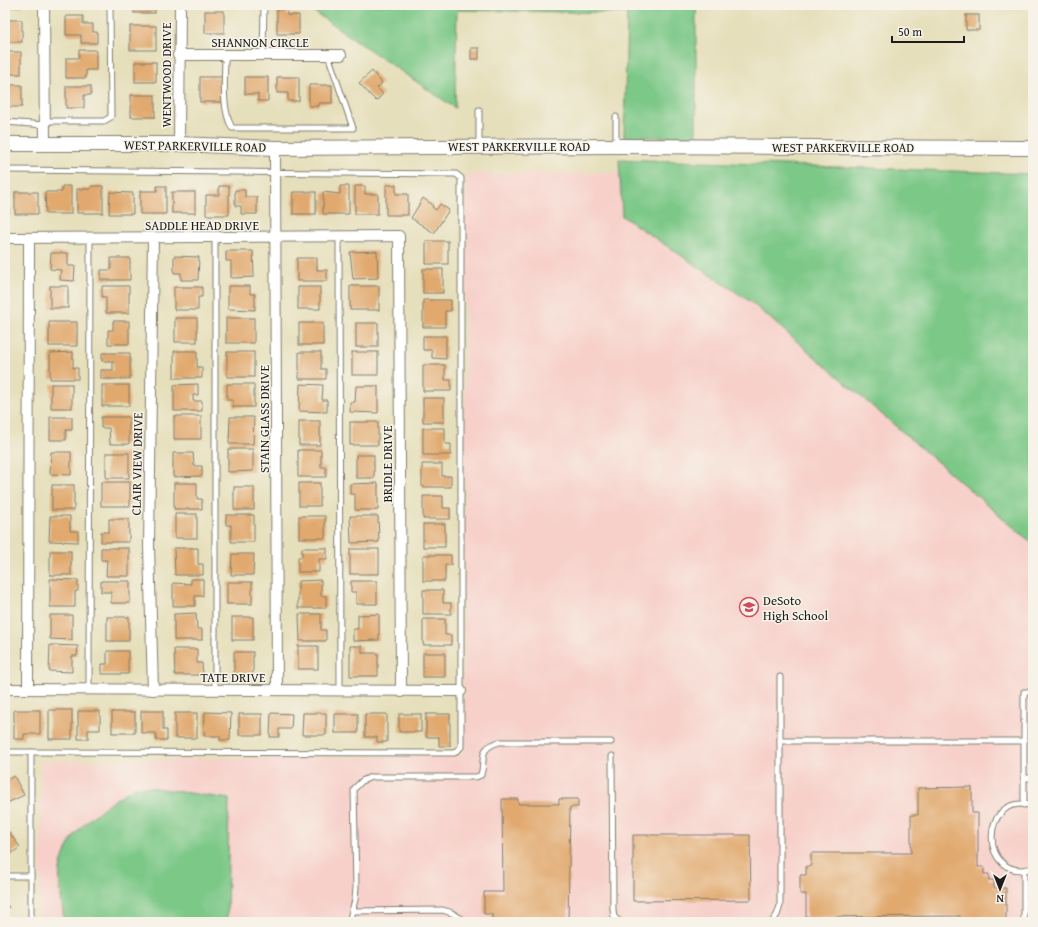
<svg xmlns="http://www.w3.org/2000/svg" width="1038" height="927" font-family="'Gentium Book Plus',serif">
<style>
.built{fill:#f7d0ca}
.green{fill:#7bc887;stroke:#4c7252}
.building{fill:#e1a96e}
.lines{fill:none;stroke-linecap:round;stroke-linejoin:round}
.service-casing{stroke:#817e6c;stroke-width:7}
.minor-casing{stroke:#817e6c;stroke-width:12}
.secondary-casing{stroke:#817e6c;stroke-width:16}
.service{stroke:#fff;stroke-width:5}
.minor{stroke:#fff;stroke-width:10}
.secondary{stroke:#fff;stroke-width:14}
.labels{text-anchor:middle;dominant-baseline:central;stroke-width:3;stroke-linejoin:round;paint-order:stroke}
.street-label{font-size:13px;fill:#1c1c1c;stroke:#f7f3e8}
.poi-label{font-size:13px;fill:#1c1c1c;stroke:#f7f3e8;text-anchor:start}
</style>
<rect width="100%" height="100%" fill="#f7f3e8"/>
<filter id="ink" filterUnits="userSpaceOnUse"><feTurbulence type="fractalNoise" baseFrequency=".025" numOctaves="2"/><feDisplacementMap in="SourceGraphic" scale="8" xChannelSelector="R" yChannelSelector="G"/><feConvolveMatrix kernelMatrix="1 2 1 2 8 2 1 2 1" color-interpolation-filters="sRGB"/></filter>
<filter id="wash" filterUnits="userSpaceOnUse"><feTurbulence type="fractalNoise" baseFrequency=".012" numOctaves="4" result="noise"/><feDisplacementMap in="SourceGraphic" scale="16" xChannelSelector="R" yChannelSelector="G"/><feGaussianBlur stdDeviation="0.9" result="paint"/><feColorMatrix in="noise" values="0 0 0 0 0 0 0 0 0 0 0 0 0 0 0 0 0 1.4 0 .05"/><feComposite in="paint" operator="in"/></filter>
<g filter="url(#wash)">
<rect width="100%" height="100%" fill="#e6dfbb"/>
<!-- built -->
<path class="built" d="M620,173L622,216L751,302L1033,544V922H40L41,761L463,755L466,174Z"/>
<!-- green -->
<g class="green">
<path d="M304,5H696V137H624L627,13L457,10L455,108Z"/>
<path d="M619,159L1033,174V544L751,302L622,216Z"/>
<path d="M134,787H148L229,799L227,922H64C63,907 58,884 60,870C67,828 102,809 134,787Z"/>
</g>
<g id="blocks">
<!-- building -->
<g class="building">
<rect x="5" y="5" width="17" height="2"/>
<rect x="134" y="5" width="21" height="8"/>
<path d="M277,9H287V15H299V34H277Z"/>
<rect x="205" y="11" width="19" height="22"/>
<rect x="966" y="15" width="13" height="15"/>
<path d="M66,16H83V24H93V32H97V43H81V35H66Z"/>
<rect x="5" y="20" width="17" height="22"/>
<rect x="130" y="26" width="26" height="24"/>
<rect x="471" y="48" width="8" height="11"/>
<path d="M79,50H96V70H86V78H66V58H79Z"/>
<path d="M6,52H21V74H5Z"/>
<rect x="135" y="62" width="21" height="20"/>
<path d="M372,71L382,83L377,88L383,94L376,101L359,83Z"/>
<rect x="200" y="77" width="22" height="25"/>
<path d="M245,77H268V101H258V94H245Z"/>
<path d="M277,77H299V101H288V93H277Z"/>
<path d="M5,85H22V107H6Z"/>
<path d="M309,85H332V103H319V106H309Z"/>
<path d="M66,86H91V95H84V108H66Z"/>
<rect x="131" y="95" width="24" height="22"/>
<path d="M386,185H396V194H408V215H386Z"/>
<rect x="5" y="186" width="4" height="28"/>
<path d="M62,186H71V214H46L45,192H62Z"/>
<path d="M91,186H103V213H77V189H91Z"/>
<path d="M157,186H166V214H140V191H157Z"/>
<path d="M219,186H229V215H206V195H219Z"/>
<path d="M340,186H349V214H323V192L340,194Z"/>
<path d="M355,186H365V194H378V214H355Z"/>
<path d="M235,190H245V197H257V214H241V206H235Z"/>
<rect x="15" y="192" width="23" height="22"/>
<path d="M110,192L133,193V214H109Z"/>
<rect x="172" y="192" width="23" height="21"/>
<rect x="293" y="192" width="23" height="22"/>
<path d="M423,198L433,205L432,207L436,210L440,204L449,210L434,233L411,218Z"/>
<rect x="426" y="241" width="22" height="23"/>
<path d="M226,251H253L254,277L231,278V261H226Z"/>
<path d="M377,251L378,278L353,279L350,252Z"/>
<path d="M51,253H68V266H75L74,281L60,280L61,270L50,269Z"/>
<path d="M174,256L199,257L198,280H181V273H174Z"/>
<path d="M111,258H130V280H101V270H111Z"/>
<path d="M297,258H317V270H327V281H297Z"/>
<rect x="423" y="269" width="20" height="24"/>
<rect x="50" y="286" width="18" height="22"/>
<path d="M102,286H129V313H106V297H102Z"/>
<path d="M228,286H250V294H255V310L228,309Z"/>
<rect x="350" y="286" width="29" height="24"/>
<path d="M174,287H202V297H198V310H174Z"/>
<rect x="298" y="287" width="22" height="22"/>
<path d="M423,300H451V311H445V327H423Z"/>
<rect x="175" y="318" width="22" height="24"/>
<rect x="226" y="318" width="28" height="25"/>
<path d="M113,321H129V344H108V330H113Z"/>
<rect x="49" y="322" width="28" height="24"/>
<rect x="299" y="323" width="24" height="22"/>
<rect x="356" y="323" width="22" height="24"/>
<path d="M423,336H446V359L432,358V350H423Z"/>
<path d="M174,351H197V367H202V378H174Z"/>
<path d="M73,352V368H78V379H50V353Z"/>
<rect x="227" y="352" width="27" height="25"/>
<path d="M299,352H321V369H326V379H299Z"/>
<rect x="352" y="352" width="26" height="23"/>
<path d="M102,353H130V379H101V370H113V361H102Z"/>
<path d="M423,365H445V380H451V391H423Z"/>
<rect x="51" y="384" width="21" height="24"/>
<path d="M198,384V395H193V401H202V411H174V385Z"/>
<path d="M227,384H254V407H233V400H227Z"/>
<path d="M300,384L323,385L322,400H327V412L299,411Z"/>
<rect x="102" y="385" width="27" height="21"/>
<path d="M356,386H378V413L350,412V402H355Z"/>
<rect x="423" y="398" width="21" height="24"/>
<rect x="174" y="416" width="27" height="23"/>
<path d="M50,417H72V430H66V440H50Z"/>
<path d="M101,417H129V444H110L109,428H101Z"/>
<path d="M230,417H254L253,444H229Z"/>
<rect x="299" y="421" width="21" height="24"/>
<rect x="350" y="422" width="28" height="23"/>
<path d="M423,428H445V444H451V455H423Z"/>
<path d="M228,449H253V471L228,472Z"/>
<path d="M298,450H321V467H326V477H298Z"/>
<path d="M51,452H71V475L50,474Z"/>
<rect x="106" y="453" width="23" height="25"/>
<path d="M173,453H193L194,466H202V476L173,477Z"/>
<rect x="356" y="455" width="18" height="23"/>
<path d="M422,464H442V476H451V487H422Z"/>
<rect x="101" y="482" width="29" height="24"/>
<path d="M174,483H197V499H202V509H174Z"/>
<rect x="299" y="483" width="21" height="23"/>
<path d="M378,483V510H355V494H350V484Z"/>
<rect x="52" y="485" width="22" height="25"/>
<rect x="234" y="487" width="20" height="23"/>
<path d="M423,496H443V508H450V519H423Z"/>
<rect x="175" y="514" width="22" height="24"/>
<path d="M226,515H254V542H231V525H226Z"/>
<path d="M50,516H70V531H78V542L49,541Z"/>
<rect x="299" y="516" width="26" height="22"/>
<path d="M350,516H378L379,542L351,543Z"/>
<path d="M109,519H129V542H101V532H109Z"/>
<rect x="423" y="524" width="22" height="23"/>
<path d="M101,548H129V576H106L107,560H101Z"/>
<path d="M174,548H198V564H203V575H175Z"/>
<path d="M302,548H327V559H319V572H298V557H302Z"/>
<rect x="350" y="549" width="29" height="25"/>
<rect x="50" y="551" width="21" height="24"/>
<path d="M232,554H254L253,575H231Z"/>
<path d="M423,555H451V565H445V581H423Z"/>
<path d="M50,579L78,580V591H75V607H50Z"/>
<path d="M191,579H203V596H195V606H173V583L191,584Z"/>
<path d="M321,580V596H326V608H298V581Z"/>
<path d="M101,581H130V603H111V592H101Z"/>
<path d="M351,581H377V604H356V592H351Z"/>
<rect x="227" y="582" width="25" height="22"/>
<path d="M423,590H443V603H451V614H423Z"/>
<path d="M196,613L197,629H202V640H174V614Z"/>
<path d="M299,614H321V630H326V641H300Z"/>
<path d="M379,614V640L353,641V629H358V615Z"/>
<path d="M50,615H72V640L50,639Z"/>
<rect x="107" y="617" width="22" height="24"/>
<rect x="232" y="617" width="21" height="23"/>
<path d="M423,619H445V635H451V645H423Z"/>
<path d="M50,645L78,646L77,656H72V672L49,671Z"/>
<rect x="298" y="646" width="20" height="23"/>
<path d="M350,646H362V653H378V676H350Z"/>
<path d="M174,649H197V663H202L203,675H175Z"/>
<path d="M107,651H128V674H102V664H107Z"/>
<rect x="234" y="652" width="19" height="23"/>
<rect x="423" y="653" width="22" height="24"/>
<path d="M14,710H40V734H24V739H14Z"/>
<rect x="49" y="710" width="23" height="29"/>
<path d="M78,711H100V730H88V739H78Z"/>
<path d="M141,711H163V730H167V740H156V733H141Z"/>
<rect x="112" y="712" width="23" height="21"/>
<path d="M205,712L231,713L230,740H220V736H204Z"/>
<rect x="175" y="713" width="22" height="25"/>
<path d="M271,713L292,714L291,729H279V737H270Z"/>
<path d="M303,713H326V735H302Z"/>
<rect x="239" y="714" width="23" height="21"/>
<rect x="335" y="714" width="23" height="19"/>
<path d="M365,714H387V742H377V737H365Z"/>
<rect x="399" y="714" width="22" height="18"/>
<path d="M426,714H450V746H439V737H426Z"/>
<path d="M14,776L24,795L5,804V781Z"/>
<path d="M972,787V813H978V867H984V874H989V880H994V888H1006V920H960V916L806,917V894H800V875H806V866H811V853H911V815H918V788Z"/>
<path d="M502,799H518V804H559V799H578V807H570L568,922H492V914H484V892H503Z"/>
<path d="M5,827L20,847L6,858L5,857Z"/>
<path d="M633,835H750L751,900L633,901Z"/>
<path d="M5,903L9,907L5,911Z"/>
</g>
</g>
</g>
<g filter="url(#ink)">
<use href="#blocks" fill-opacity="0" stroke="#817e6c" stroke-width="1"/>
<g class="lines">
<defs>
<g id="service">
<path d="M225,55C225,79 221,107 232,128H353L328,55"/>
<path d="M263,55L264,5"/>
<path d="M479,110V145"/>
<path d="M45,121H104L111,117L110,5"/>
<path d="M5,122L45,125"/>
<path d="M616,145V117"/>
<path d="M5,170L456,174L461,178V747L454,753L5,752"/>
<path d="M339,237L340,691"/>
<path d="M89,689L90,237"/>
<path d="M215,690V238"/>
<path d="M780,741H1024"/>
<path d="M612,756L613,910L614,917L620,922"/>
<path d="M1024,778H1033"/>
<path d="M1024,805V692H1033"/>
<path d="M1033,806C979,790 978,884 1033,868"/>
<path d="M1024,870V922"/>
<path d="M5,876H31"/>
<path d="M353,911L442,910C452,912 457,915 464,922"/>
<path d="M31,922V752"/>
<path d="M349,922L355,900L356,887L354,789L362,781L371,777H476L481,775C486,758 477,749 499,742H611"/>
<path d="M772,922L777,915L780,906V677"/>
</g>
<g id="minor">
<path d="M44,5L45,144"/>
<path d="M178,55H341"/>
<path d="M179,144L180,5"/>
<path d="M275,148L277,690"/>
<path d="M5,238L399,236L401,692"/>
<path d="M153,238L149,546L153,690"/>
<path d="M5,689L461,691"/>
<path d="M28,689L29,239"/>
</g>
<path id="secondary" d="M5,144H179L275,148L616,146L1033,148"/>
</defs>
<!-- service casing -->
<use href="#service" class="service-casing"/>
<!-- minor casing -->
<use href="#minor" class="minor-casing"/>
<!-- secondary casing -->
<use href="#secondary" class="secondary-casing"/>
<!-- service -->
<use href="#service" class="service"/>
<!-- minor -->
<use href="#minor" class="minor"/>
<!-- secondary -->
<use href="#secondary" class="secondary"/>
</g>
</g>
<!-- icons -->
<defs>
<symbol id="school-ring" viewBox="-11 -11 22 22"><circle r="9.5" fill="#f7f3e8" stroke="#d1495b" stroke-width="1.5"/><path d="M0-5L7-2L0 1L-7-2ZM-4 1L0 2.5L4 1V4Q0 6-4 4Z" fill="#d1495b"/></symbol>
</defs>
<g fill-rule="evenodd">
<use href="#school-ring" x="738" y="596" width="22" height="22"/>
</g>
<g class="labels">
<!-- street labels -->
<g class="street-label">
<text x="260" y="42">SHANNON CIRCLE</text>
<text transform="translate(166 75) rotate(-90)">WENTWOOD DRIVE</text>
<text transform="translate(195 146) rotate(1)">WEST PARKERVILLE ROAD</text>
<text x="519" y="146">WEST PARKERVILLE ROAD</text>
<text x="843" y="147">WEST PARKERVILLE ROAD</text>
<text x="202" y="225">SADDLE HEAD DRIVE</text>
<text transform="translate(264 419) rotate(-90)">STAIN GLASS DRIVE</text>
<text transform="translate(137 464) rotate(-89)">CLAIR VIEW DRIVE</text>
<text transform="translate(387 464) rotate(-90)">BRIDLE DRIVE</text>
<text x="233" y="677">TATE DRIVE</text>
</g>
<!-- poi labels -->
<g class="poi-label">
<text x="763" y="600">DeSoto<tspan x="763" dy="15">High School</tspan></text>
</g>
</g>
<!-- margin -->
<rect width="1038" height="927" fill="none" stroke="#f7f3e8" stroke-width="20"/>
<!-- north arrow -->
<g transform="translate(1000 889) rotate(180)" stroke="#f7f3e8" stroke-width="3" paint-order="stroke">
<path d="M0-3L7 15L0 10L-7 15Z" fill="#1c1c1c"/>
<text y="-6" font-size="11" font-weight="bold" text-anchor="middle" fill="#1c1c1c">N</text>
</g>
<!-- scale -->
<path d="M892 36v6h72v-6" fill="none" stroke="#1c1c1c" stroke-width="2"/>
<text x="898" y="36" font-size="12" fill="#1c1c1c" stroke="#f7f3e8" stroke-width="3" paint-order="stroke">50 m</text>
</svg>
